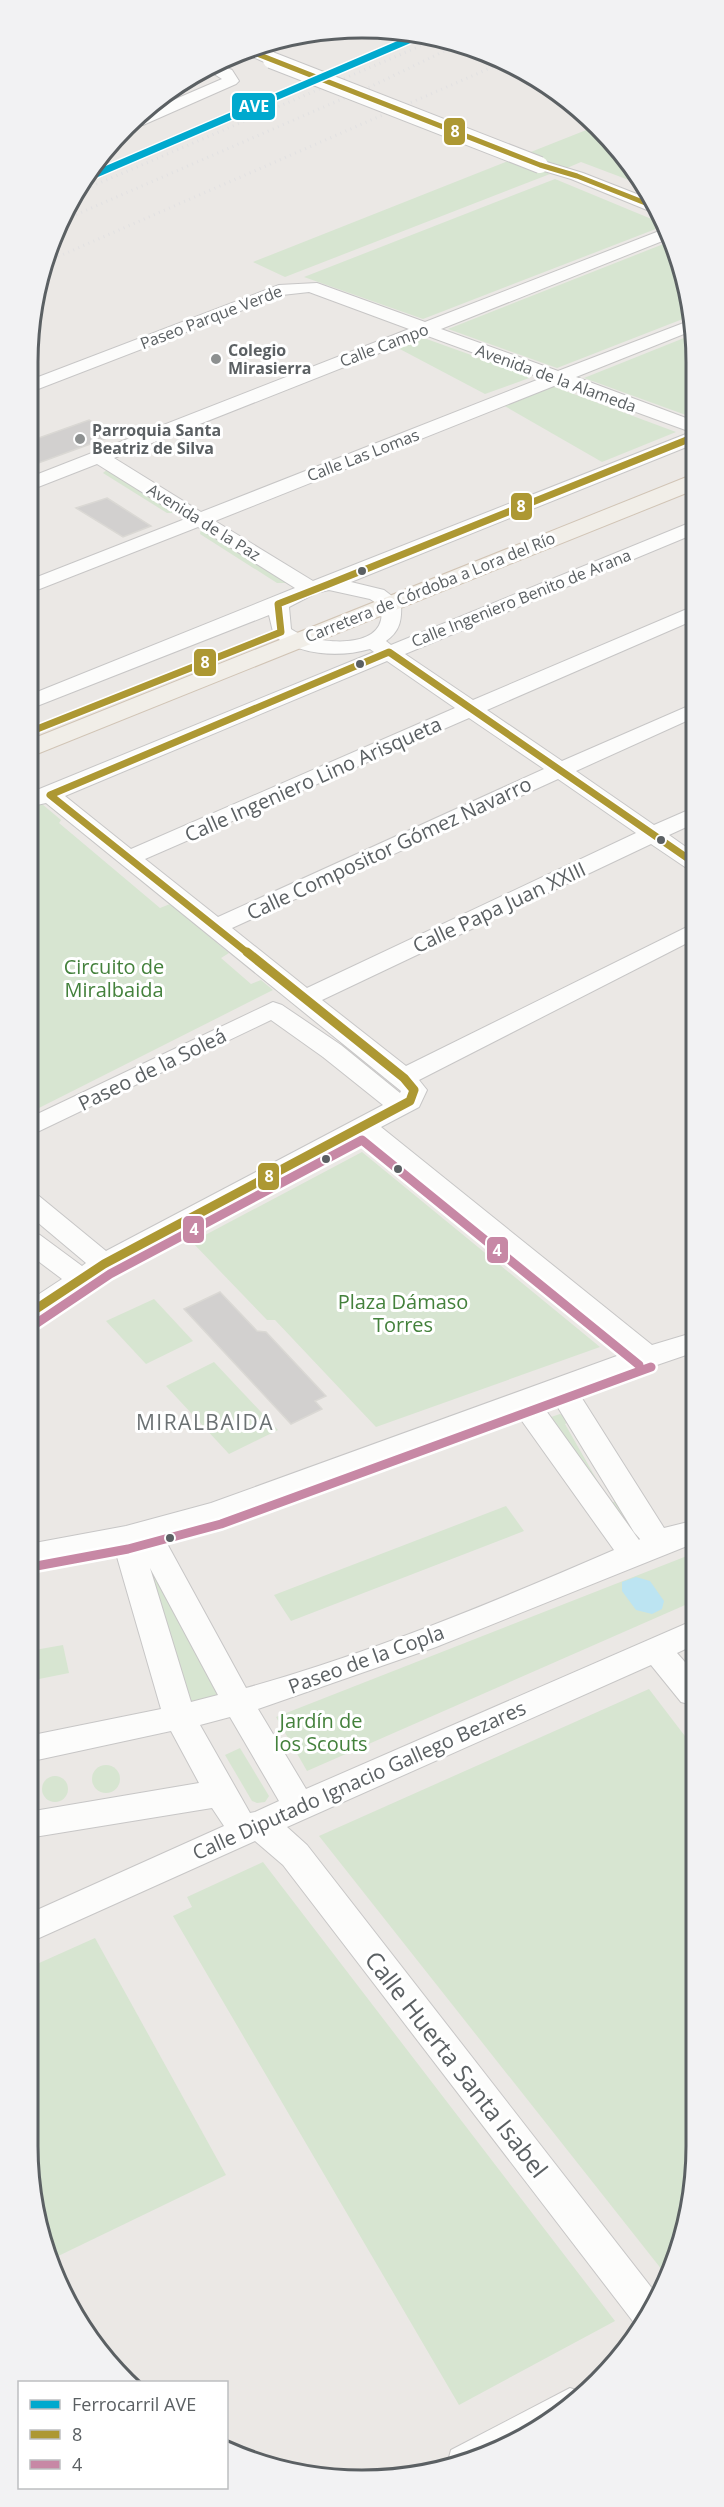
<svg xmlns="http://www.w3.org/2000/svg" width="724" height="2507" font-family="'Open Sans',sans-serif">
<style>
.green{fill:#d7e5d1}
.water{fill:#bce4f2}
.building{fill:#d2d0cf;stroke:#dad8d4;stroke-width:1.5}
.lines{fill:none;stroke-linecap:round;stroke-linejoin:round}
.minor-casing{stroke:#c7c6c6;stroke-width:2}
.major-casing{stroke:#d1c4b5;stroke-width:2}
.minor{fill:#fcfcfb;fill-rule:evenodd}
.major{fill:#f1eee8;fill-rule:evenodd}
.rail{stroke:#e2e1e2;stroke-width:3;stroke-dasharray:1 4.5;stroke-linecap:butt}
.minor-bridge-casing{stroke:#c7c6c6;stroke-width:18;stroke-linecap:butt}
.minor-bridge{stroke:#fcfcfb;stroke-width:16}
.bus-1-far2-casing{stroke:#fff;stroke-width:8}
.bus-1-far1-casing{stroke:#fff;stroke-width:10}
.bus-1-casing{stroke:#fff;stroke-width:14}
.bus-2-casing{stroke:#fff;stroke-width:14}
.bus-1-far2{stroke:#ad9833;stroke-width:5}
.bus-1-far1{stroke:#ad9833;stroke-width:7}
.bus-1{stroke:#ad9833;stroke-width:9}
.bus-2{stroke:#c788a5;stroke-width:9}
.rail-1-casing{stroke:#fff;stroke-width:10}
.rail-1{stroke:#00a9ce;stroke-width:7}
.poi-dot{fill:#8d9090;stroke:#fff;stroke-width:2}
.bus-dot{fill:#5b6063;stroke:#fff;stroke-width:2}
.labels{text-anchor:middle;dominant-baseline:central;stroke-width:6;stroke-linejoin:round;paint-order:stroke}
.far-street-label{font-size:16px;fill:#5b6063;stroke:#fff}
.far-poi-label{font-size:16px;font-weight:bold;fill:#5b6063;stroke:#fff;text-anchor:start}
.street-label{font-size:20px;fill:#5b6063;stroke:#fff}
.park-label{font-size:20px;fill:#44813c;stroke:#fff}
.neighbourhood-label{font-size:21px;letter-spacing:1.5px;fill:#6c7274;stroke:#fff}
.near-street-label{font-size:24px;fill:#5b6063;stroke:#fff}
.rim{fill:none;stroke:#5b6063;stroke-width:3}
.line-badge{stroke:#fff;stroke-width:2}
.badge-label{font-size:16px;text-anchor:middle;font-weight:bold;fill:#fff}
</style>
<rect width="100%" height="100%" fill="#ebe8e5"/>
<!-- green -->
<g class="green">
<path d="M599,125L642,185L581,162L567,168L528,165L550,174L285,277L253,262Z"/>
<path d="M555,179L666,225L423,319L304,277Z"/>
<path d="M671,241L693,315L557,368L448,329Z"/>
<path d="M694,334V418L584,378Z"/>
<path d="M421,337L532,377L485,394L396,347Z"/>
<path d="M552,386L676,432L602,462L503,405Z"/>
<path d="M109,468L177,509L175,513H167L103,473Z"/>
<path d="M201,529L211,530L288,579L286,583H277L200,534Z"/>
<path d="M42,804L61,820L59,823L160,908L170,904L229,953L221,958L251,984L261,980L273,990L31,1112L32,806Z"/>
<path d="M362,1152L600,1347L376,1427L275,1320H267L192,1242Z"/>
<path d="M154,1299L193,1341L146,1364L106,1321Z"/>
<path d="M214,1362L278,1430L229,1454L166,1386Z"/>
<path d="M560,1414L573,1420L565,1424L610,1503L620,1500L632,1527L627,1529L548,1418Z"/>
<path d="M506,1506L524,1531L291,1621L274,1595Z"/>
<path d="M692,1554V1602L307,1771L276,1717Z"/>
<path d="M147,1555L224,1692L205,1703L182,1702Z"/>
<path d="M63,1645L69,1673L29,1681V1651Z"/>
<path d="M649,1689L691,1744V2210L666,2275L319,1836Z"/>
<path d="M240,1748L269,1796L265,1802L257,1803L252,1801L225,1755Z"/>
<circle cx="106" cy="1779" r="14"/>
<circle cx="55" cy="1789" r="13"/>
<path d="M263,1862L615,2321L459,2405L173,1916L192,1907L187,1897Z"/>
<path d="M95,1938L226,2175L50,2260L27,2145L28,1968Z"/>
</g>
<!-- water -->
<path class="water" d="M636,1577L650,1581L664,1601L662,1609L652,1614L636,1610L622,1591V1582Z"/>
<!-- building -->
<g class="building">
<path d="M89,420L115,435L33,465V440Z"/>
<path d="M107,498L151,526L123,537L76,508Z"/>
<path d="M220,1292L257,1331L266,1332L326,1396L315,1401L322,1409L291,1424L184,1309Z"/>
</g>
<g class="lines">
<defs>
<g id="minor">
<path d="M258,49L279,60L271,65L246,54Z"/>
<path d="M220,65L232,70L239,81L236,84L143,125L133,126L148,111L222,79L208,70Z"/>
<path d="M540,160L583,173L652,200L661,212H652L571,179L534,168L532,165Z"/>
<path d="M667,228L670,238L441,329L558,371L694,319V330L576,377L694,421V444L351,582L384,590L401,603C402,620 400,631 386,641L391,645L694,521V534L405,654L473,700L694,606V620L487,710L562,761L693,704V718L576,771L654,825L693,808V824L669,835L693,852V869L685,867L651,844L322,1000L406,1066L693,924V940L419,1080L427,1090L419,1107L381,1127L652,1345L692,1333V1353L578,1392L664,1528L692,1521V1544L436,1647L258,1709L306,1789L692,1621V1646L677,1653L692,1670V1705L681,1702L651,1665L287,1827L307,1845L658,2296L652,2313L638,2328L283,1865L255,1841L28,1943V1914L224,1826L212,1808L28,1838V1812L199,1783L171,1731L28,1762V1736L161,1709L115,1550L29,1566V1544L126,1526L211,1503L625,1353L361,1138L114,1271L40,1320L30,1323V1300L62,1279L30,1255V1232L40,1235L82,1266L86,1263L30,1216V1193L39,1196L106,1251L383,1105L323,1057L271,1020L31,1135V1117L273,1002L282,1005L341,1045L400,1093L401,1091L46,803L32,806V792L374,652L370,649C338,658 301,655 274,636L269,615L32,708V694L295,588L198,527L32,592V579L185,519L97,464L33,489V476L409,329L309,292L282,295L33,391V379L279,285L317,283L425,322ZM425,335L542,378L201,512L114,458ZM559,384L691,432L313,581L215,521ZM329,590L370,599L381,606C381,610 382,616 381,620C374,651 310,643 291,629L289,607L316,593ZM387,661L455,708L131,849L65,796ZM469,718L544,769L218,917L145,859ZM558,779L636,833L307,988L232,928ZM554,1401L634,1532L640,1539L639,1540L542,1405ZM517,1414L614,1550C494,1602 371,1653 246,1688L164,1538L227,1521ZM150,1568L218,1695L191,1702ZM230,1717L279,1801L255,1812L250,1813L200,1725Z"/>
<path d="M570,2388L582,2392L566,2411L469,2462L447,2465L451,2450Z"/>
</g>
<path id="major" d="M694,474V490L32,756V739Z"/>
</defs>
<!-- minor casing -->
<use href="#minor" class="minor-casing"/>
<!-- major casing -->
<use href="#major" class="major-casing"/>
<!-- minor -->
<use href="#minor" class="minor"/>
<!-- major -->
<use href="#major" class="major"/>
<!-- rail -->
<g class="rail">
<path d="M76,193L439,38"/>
<path d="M66,219L372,86L457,45"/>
<path d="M48,261L504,62"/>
</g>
<defs>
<path id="minor-bridge" d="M271,60L540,165"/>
</defs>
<!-- minor-bridge casing -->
<use href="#minor-bridge" class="minor-bridge-casing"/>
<!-- minor-bridge -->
<use href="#minor-bridge" class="minor-bridge"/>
<defs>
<path id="bus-1-far2" d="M252,52L540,165L577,176L658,208"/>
<g id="bus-1-far1">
<path d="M32,731L281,632L278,604L329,584L694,437"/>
<path d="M249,954L50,795L389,652L693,862"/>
</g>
<path id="bus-1" d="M30,1313L104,1264L410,1101L414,1090L404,1078L247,952"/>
<g id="bus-2">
<path d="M37,1323L110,1274L362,1140L639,1365"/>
<path d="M31,1567L128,1549L221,1524L651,1367"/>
</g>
</defs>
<!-- bus-1-far2 casing -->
<use href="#bus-1-far2" class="bus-1-far2-casing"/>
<!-- bus-1-far1 casing -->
<use href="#bus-1-far1" class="bus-1-far1-casing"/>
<!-- bus-1 casing -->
<use href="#bus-1" class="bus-1-casing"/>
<!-- bus-2 casing -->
<use href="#bus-2" class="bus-2-casing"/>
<!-- bus-1-far2 -->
<use href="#bus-1-far2" class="bus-1-far2"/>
<!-- bus-1-far1 -->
<use href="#bus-1-far1" class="bus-1-far1"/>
<!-- bus-1 -->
<use href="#bus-1" class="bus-1"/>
<!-- bus-2 -->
<use href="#bus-2" class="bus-2"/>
<defs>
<path id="rail-1" d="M82,180L425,33"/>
</defs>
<!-- rail-1 casing -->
<use href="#rail-1" class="rail-1-casing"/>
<!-- rail-1 -->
<use href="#rail-1" class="rail-1"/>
</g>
<!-- markers -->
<g class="poi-dot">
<circle cx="216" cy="359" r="6"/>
<circle cx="80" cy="439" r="6"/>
</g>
<g class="bus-dot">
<circle cx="362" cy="571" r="5"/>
<circle cx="360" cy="664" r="5"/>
<circle cx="661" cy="840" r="5"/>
<circle cx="326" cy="1159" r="5"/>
<circle cx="398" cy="1169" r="5"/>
<circle cx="170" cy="1538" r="5"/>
</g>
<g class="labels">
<!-- far-street labels -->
<g class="far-street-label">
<text transform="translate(211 317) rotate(-21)">Paseo Parque Verde</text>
<text transform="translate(384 345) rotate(-21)">Calle Campo</text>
<text transform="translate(556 378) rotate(20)">Avenida de la Alameda</text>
<text transform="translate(363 455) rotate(-21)">Calle Las Lomas</text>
<text transform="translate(204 522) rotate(32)">Avenida de la Paz</text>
<text transform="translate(430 587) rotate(-22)">Carretera de Córdoba a Lora del Río</text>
<text transform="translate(521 598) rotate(-22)">Calle Ingeniero Benito de Arana</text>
</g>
<!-- far-poi labels -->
<g class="far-poi-label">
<text x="228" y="350">Colegio<tspan x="228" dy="18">Mirasierra</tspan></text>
<text x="92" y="430">Parroquia Santa<tspan x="92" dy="18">Beatriz de Silva</tspan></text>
</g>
<!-- street labels -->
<g class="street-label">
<text transform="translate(313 779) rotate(-24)">Calle Ingeniero Lino Arisqueta</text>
<text transform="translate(389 848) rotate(-25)">Calle Compositor Gómez Navarro</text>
<text transform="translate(499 907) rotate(-25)">Calle Papa Juan XXIII</text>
<text transform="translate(152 1069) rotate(-26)">Paseo de la Soleá</text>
<text transform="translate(366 1659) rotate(-20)">Paseo de la Copla</text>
<text transform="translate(359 1780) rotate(-24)">Calle Diputado Ignacio Gallego Bezares</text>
</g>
<!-- park labels -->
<g class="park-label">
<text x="114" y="966">Circuito de<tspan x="114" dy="23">Miralbaida</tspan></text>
<text x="403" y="1301">Plaza Dámaso<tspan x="403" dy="23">Torres</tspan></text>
<text x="321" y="1720">Jardín de<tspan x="321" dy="23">los Scouts</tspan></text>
</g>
<!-- neighbourhood labels -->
<g class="neighbourhood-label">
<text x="205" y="1422">MIRALBAIDA</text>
</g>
<!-- near-street labels -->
<g class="near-street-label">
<text transform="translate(457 2064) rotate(52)">Calle Huerta Santa Isabel</text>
</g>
</g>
<!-- crop -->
<path d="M0 0H724V2507H0ZM362 38H362A324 324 0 0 1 686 362V2146A324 324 0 0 1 362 2470H362A324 324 0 0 1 38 2146V362A324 324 0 0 1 362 38Z" fill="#f2f2f3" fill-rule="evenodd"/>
<path class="rim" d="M362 38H362A324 324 0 0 1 686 362V2146A324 324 0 0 1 362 2470H362A324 324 0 0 1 38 2146V362A324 324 0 0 1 362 38Z"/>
<g class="line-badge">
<rect x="231" y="92" width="45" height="29" rx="6" fill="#00a9ce"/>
<rect x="443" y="117" width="23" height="29" rx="6" fill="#ad9833"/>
<rect x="510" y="492" width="23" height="29" rx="6" fill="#ad9833"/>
<rect x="193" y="648" width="24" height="29" rx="6" fill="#ad9833"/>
<rect x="257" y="1162" width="23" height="29" rx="6" fill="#ad9833"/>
<rect x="182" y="1215" width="23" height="29" rx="6" fill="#c788a5"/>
<rect x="486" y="1236" width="23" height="28" rx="6" fill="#c788a5"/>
</g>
<g class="badge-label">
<text x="254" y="112">AVE</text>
<text x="455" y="137">8</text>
<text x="521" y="512">8</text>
<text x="205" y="668">8</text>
<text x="269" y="1182">8</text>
<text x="194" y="1235">4</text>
<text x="497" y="1256">4</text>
</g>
<!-- legend -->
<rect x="18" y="2381" width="210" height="108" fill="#ffffff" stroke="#bdbfc1" stroke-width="1.5"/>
<rect x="30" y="2400" width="30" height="9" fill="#00a9ce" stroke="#bdbfc1" stroke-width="1.5"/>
<text x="72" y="2411" font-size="18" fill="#5b6063">Ferrocarril AVE</text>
<rect x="30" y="2430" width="30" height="9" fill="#ad9833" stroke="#bdbfc1" stroke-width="1.5"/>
<text x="72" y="2441" font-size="18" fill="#5b6063">8</text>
<rect x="30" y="2460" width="30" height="9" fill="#c788a5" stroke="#bdbfc1" stroke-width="1.5"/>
<text x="72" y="2471" font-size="18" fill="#5b6063">4</text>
</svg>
